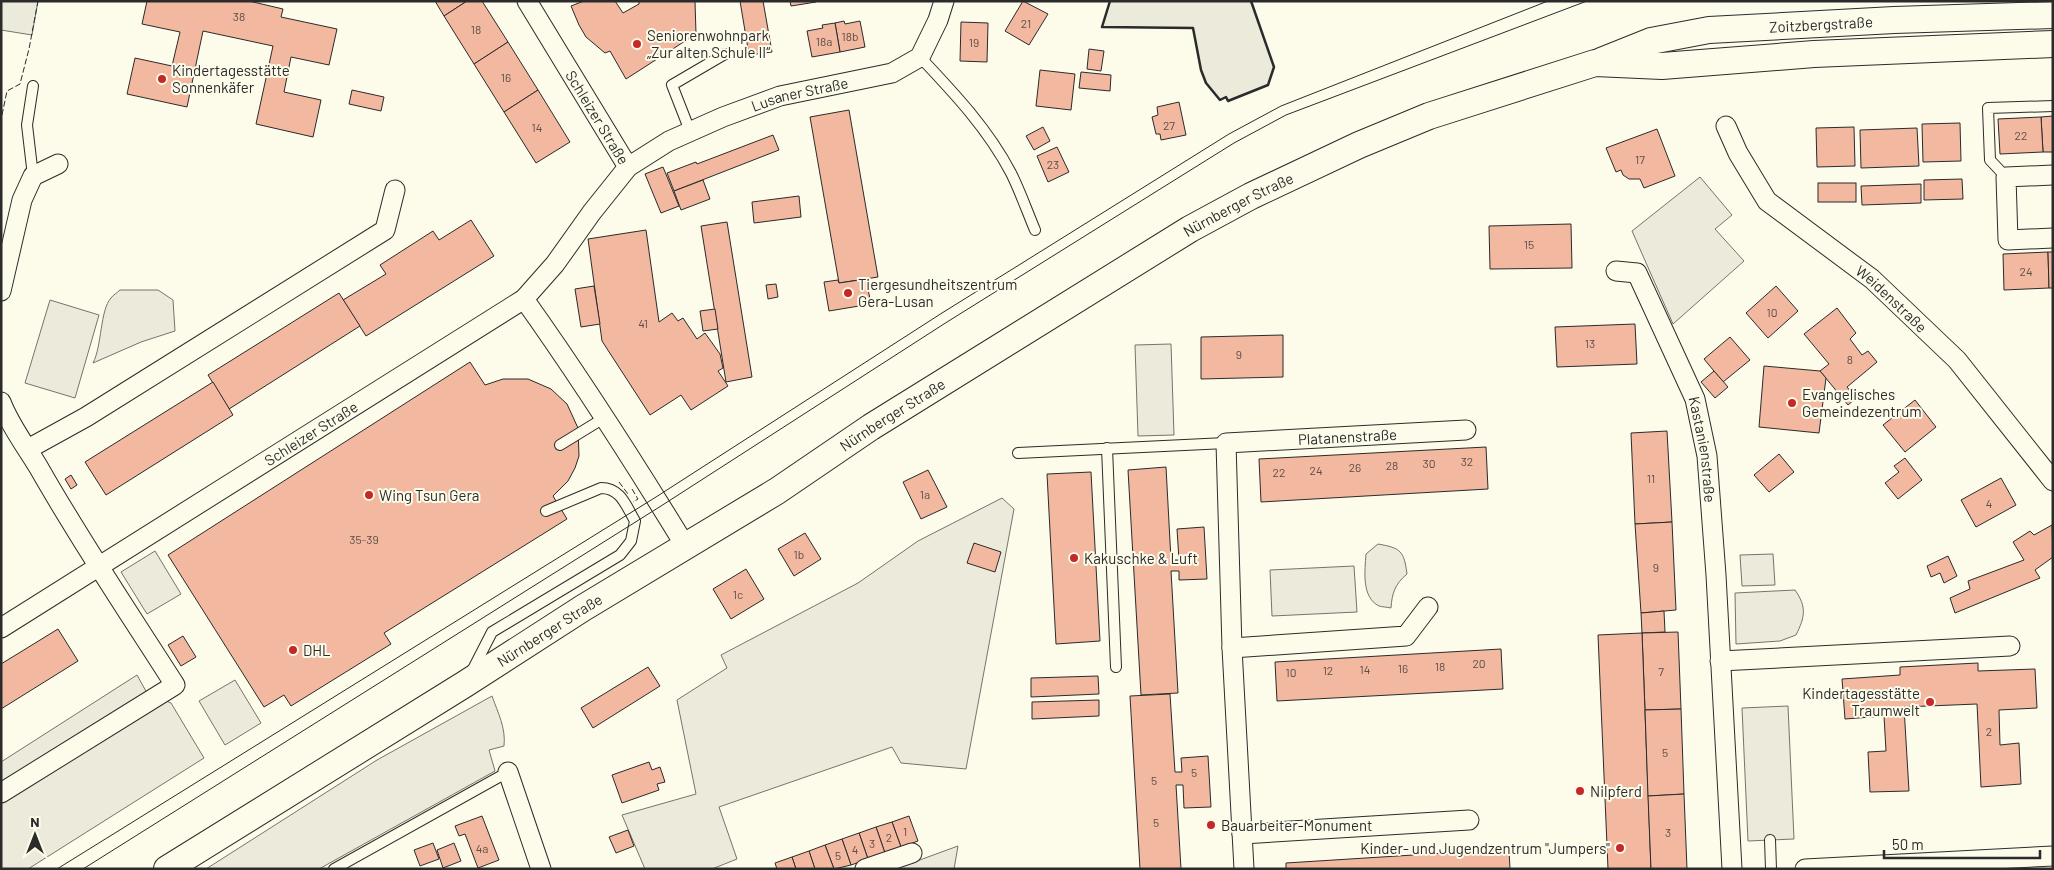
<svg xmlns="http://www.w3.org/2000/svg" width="2054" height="870" font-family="Barlow,sans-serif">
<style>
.green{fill:#ecebdb;stroke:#74746e}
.parking{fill:#eceadb;stroke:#74746e}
.building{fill:#f2b8a0;stroke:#2b2b2b}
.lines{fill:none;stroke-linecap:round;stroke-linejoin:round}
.lane-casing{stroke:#2b2b2b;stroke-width:12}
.street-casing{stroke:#2b2b2b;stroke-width:21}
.secondary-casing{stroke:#2b2b2b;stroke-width:28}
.lane{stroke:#fdfbea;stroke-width:10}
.street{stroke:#fdfbea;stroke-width:19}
.secondary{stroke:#fdfbea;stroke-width:26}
.tram{stroke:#2b2b2b;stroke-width:1}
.fence{stroke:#2b2b2b;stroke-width:1;stroke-dasharray:6 2.5;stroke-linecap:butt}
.wall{stroke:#2b2b2b;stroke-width:2.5}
.poi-dot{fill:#c62828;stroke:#fdfbea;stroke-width:2}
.labels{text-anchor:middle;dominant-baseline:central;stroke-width:4;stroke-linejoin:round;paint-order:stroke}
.number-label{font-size:12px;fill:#5d4e48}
.street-label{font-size:15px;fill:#2b2b2b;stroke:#fdfbea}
.poi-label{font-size:15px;fill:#2b2b2b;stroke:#fdfbea;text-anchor:start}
</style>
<rect width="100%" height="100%" fill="#fdfbea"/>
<!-- green -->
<g class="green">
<path d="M1,1H38L32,35L1,30Z"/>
<path d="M1110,1H1251L1274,67L1268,85L1228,101L1226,97L1220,100L1206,83L1201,70L1193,28L1102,27Z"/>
<path d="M120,290H158L173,300L175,331L141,342L93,363C102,346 100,310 111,298C113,295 117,293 120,290Z"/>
<path d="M50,300L99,315L75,398L25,383Z"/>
<path d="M1002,498L1014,509L966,769L901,763L892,747L719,807L737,859L712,869H645L622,815L696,794L677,700L727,668L721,655L858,583L918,541Z"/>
<path d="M1378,544C1401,548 1404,551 1407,574C1395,584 1392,593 1391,608C1387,607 1382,607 1379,606C1361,597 1365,570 1366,554Z"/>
<path d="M1795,590C1807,607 1805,617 1796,635L1780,641L1736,644L1735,593Z"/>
<path d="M492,696C498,713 506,728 504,746L489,750L495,771L319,869H206L377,760Z"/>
<path d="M958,846L954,869H895Z"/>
</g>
<!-- parking -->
<g class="parking">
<path d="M1700,177L1732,215L1715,229L1744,261L1673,324L1632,231Z"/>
<path d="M1171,344L1174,435L1138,436L1135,345Z"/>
<path d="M155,551L181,594L147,614L121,572Z"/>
<path d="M1773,554L1775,585L1742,586L1740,555Z"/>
<path d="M1354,566L1357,612L1272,616L1270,570Z"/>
<path d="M137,675L147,693L171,703L204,758L28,869H1V762Z"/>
<path d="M235,680L261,723L225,745L199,701Z"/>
<path d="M1788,706L1794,839L1748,841L1742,708Z"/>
</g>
<!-- building -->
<g class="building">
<path d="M147,1H249L283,9L281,17L337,29L329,65L291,57L284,92L321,100L313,137L256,124L273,46L203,31L187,107L127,94L135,58L172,66L180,32L142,24Z"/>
<path d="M435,1H467L444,16Z"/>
<path d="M467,1H482L508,42L474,64L444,16Z"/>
<path d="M584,1H615L623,13L639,4V1H695L696,34L626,79L610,51L605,53L586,37L579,25L571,6Z"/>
<path d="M740,1H763L772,52L749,55Z"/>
<path d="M790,1H816V2L791,6Z"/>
<path d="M1023,1L1048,14L1029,45L1005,31Z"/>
<path d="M844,21L845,24L860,21L865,47L840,52L835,23Z"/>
<path d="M961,22L988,23L987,62L960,61Z"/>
<path d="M835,23L840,52L812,57L807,31L823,28L822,25Z"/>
<path d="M508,42L538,90L504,112L474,64Z"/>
<path d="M1089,49L1104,51L1101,71L1087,69Z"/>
<path d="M1040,70L1075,74L1071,110L1036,106Z"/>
<path d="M1081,72L1111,75L1110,91L1079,88Z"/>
<path d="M352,90L384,97L381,111L349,104Z"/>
<path d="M538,90L570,142L536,163L504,112Z"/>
<path d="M1179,102L1186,135L1161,140L1160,134H1156L1152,117L1158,115L1157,107Z"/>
<path d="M849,110L878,277L839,283L810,117Z"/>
<path d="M2053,116V152H2043L2041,117Z"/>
<path d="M2041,117L2043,152L2000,154L1998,119Z"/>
<path d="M1960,123L1961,161L1923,162L1922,124Z"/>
<path d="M1043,127L1050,141L1034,150L1026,136Z"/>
<path d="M1854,127L1855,166L1817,167L1816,128Z"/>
<path d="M1917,128L1919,166L1861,168L1860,130Z"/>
<path d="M1657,129L1675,176L1644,188L1640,179H1629L1623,175L1621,170L1616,172L1606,148Z"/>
<path d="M773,135L779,150L674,191L667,173L696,162L697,164Z"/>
<path d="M1057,147L1069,172L1048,182L1037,156Z"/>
<path d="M663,167L679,206L661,213L645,174Z"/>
<path d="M1962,179L1963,199L1924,200V180Z"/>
<path d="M703,180L710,199L681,210L674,191Z"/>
<rect x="1818" y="183" width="38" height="19"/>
<path d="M1921,184V203L1862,205L1861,186Z"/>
<path d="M799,196L801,217L754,223L752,202Z"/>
<path d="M471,220L494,256L366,336L343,300L386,274L380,265L433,231L439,240Z"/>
<path d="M727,222L752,377L726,382L701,226Z"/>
<path d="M1571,224L1572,268L1490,269L1489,226Z"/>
<path d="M646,230L659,322L672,313L678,321L683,318L697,339L705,333L720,354L723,368L718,371L728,386L691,410L681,395L650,415L602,341L588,239Z"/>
<path d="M2048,252L2049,288L2004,290L2003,254Z"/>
<path d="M2048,252H2053V288H2049Z"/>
<path d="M866,279L871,304L829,311L824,282L838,280L839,283Z"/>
<path d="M776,284L778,297L768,299L766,285Z"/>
<path d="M594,286L600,324L581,327L575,289Z"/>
<path d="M1776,286L1798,311L1768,338L1746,313Z"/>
<path d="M339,293L360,326L229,409L208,375Z"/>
<path d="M1837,308L1856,333L1850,339L1862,355L1868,351L1877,362L1847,387L1856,398L1848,405L1820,371L1829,364L1804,334Z"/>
<path d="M715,309L718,329L703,331L700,311Z"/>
<path d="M1635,324L1637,364L1557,367L1555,327Z"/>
<path d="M1283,335V377L1201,379V337Z"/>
<path d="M1730,337L1750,360L1723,382L1704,359Z"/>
<path d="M470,362L485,385L503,379H528L551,389L567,404L578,428L579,456L575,468L568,481L553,496L567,519L384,633L391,644L291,706L284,695L264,707L168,555Z"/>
<path d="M1764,366L1820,371L1826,378L1819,433L1759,427Z"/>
<path d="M1714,371L1728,387L1715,398L1701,382Z"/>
<path d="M213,382L233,415L106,495L85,462Z"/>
<path d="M1915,400L1936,427L1905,452L1883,425Z"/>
<path d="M1667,431L1672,522L1635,524L1631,433Z"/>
<path d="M1486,447L1488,489L1261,502L1259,459Z"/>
<path d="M1779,454L1794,472L1769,492L1754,475Z"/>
<path d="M1905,458L1922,480L1898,499L1885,483L1899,472L1894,466Z"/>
<path d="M1166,467L1171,560H1179L1177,529L1204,527L1207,579L1179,580V571H1171L1178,693L1141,695L1128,470Z"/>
<path d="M928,470L947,507L921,519L903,482Z"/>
<path d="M1091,472L1100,641L1056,644L1047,474Z"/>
<path d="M71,475L77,485L71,489L65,479Z"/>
<path d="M2001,478L2016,505L1976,527L1961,500Z"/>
<path d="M1672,522L1676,610L1641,613L1635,524Z"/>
<path d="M2052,525L2053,557L2035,570L2040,578L1955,613L1950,598L1970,589L1968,581L2024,560L2013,542L2030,531L2034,535Z"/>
<path d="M805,533L821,559L794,576L778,549Z"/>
<path d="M974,543L1001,552L995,572L967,563Z"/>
<path d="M1948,556L1957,576L1944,583L1940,573L1931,577L1927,566Z"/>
<path d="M746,569L764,599L731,619L713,589Z"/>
<path d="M1664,611L1665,632L1642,633L1641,613Z"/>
<path d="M58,629L78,661L1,709V664Z"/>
<path d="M1678,632L1681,709L1645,710L1642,633Z"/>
<path d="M1642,633L1651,869H1608L1598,635Z"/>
<path d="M183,636L196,657L181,666L168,645Z"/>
<path d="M1501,649L1503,689L1277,701L1275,662Z"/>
<path d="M1978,663V671L2035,669L2037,708L1999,710L2000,745L2019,743L2021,784L1981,787L1977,704L1904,707L1909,791L1870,792L1868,752L1886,751L1884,716L1845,719L1842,679L1900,675V667Z"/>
<path d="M648,667L660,686L593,728L581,708Z"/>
<path d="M1098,676L1099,694L1031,697V678Z"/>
<path d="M1170,694L1175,772H1182L1181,758L1208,756L1211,807L1184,808L1183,785H1176L1181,869H1140L1130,696Z"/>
<path d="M1099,700V716L1032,719V702Z"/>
<path d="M1681,709L1684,794L1648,796L1645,710Z"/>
<path d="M649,762L652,770L660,767L665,782L657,784L659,790L622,803L612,775Z"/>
<path d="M1684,794L1687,869H1651L1648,796Z"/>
<path d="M482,816L499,860L478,868L465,834L459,836L455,826Z"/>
<path d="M909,816L918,841L901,847L892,822Z"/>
<path d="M892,822L901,847L885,853L876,827Z"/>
<path d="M876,827L885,853L868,859L859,833Z"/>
<path d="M628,830L634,846L616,853L609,837Z"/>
<path d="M859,833L868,859L851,865L842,839Z"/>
<path d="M842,839L851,865L834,869L825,845Z"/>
<path d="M433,843L439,859L420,866L414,850Z"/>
<path d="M454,843L461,861L443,868L437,850Z"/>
<path d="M825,845L834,869H815L809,851Z"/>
<path d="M1509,849L1510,869H1286V863Z"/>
<path d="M809,851L815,869H796L792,857Z"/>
<path d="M792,857L796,869H777L775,863Z"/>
</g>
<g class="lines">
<defs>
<g id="lane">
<path d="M920,57C954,93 988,129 1011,173C1020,191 1027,211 1035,230"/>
<path d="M33,86L27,125L33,176"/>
<path d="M690,131L672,85L725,54"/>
<path d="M2006,177L1990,160L1988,108L2053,106"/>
<path d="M560,445L604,418"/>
<path d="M1107,448L1116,667"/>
<path d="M1018,453L1226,443"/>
<path d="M471,673L492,632L620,555L631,541L635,521C626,506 621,488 601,488L546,511"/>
<path d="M1770,840L1771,869"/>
<path d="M334,869L508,772"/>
</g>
<g id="street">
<path id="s1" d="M527,1L628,167"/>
<path id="s2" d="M1726,126L1738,153L1767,201L1872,279L1957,360L2053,481"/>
<path d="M2053,175L2006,177L2008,240L2053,238"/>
<path id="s3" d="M1616,271L1637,273L1695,399L1707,456L1716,575L1732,869"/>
<path d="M1,291L22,200L33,176L58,164"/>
<path d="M524,299C581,379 634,462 686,547"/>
<path d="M1,402C10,426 26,446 39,468C81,542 129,613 175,685L1,793"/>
<path d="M28,449L86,417L385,230L395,190"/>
<path id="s4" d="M1,628L524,299L555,264L592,212L628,167L669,141L723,117L780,96L892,73L920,57L938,20L944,1"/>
<path d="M1232,648L1406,636L1428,607"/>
<path d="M1720,661L2010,646"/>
<path d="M508,772L541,869"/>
<path d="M1242,834L1469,820"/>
<path d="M865,869L912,853"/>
<path id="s5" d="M1244,869L1232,648L1226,443L1466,430"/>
<path d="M1805,869L2053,856"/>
</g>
<g id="secondary">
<path id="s6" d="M1601,61L1651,41L1709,30L1894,20L2053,15"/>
<path id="s7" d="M167,869L465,684L583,608L777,491L871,427L1190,229L1251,196L1359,145L1429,116L1595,63L1662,66L1814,54L2053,44"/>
</g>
</defs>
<!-- lane casing -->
<use href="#lane" class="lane-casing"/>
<!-- street casing -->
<use href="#street" class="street-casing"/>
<!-- secondary casing -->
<use href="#secondary" class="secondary-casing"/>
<!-- lane -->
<use href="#lane" class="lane"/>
<!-- street -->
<use href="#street" class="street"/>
<!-- secondary -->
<use href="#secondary" class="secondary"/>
<!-- tram -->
<g class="tram">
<path d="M57,869L656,497L942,313L1229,134L1281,106L1548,1"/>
<path d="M83,869L661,506L947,322L1234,143L1286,115L1587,1"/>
</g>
<!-- fence -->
<g class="fence">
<path d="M2,115L7,91L20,84L29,49L38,1"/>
<path d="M619,482L628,494"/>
<path d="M632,489L638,499L633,502"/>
</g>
<!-- wall -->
<path class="wall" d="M1110,1L1102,27L1193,28L1201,70L1206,83L1220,100L1226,97L1228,101L1268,85L1274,67L1251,1"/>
</g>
<!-- markers -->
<g class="poi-dot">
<circle cx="637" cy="44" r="5"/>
<circle cx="162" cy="79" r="5"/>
<circle cx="848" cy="293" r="5"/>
<circle cx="1792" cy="403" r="5"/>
<circle cx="369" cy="495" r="5"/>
<circle cx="1074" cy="558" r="5"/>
<circle cx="293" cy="650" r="5"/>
<circle cx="1930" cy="702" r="5"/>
<circle cx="1580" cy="791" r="5"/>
<circle cx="1211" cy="825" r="5"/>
<circle cx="1620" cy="848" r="5"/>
</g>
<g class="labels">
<!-- number labels -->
<g class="number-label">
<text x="239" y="16">38</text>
<text x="1026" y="23">21</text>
<text x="476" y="29">18</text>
<text x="850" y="36">18b</text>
<text x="824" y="41">18a</text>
<text x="974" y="42">19</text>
<text x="506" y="77">16</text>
<text x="1169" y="125">27</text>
<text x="537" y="127">14</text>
<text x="2021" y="135">22</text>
<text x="1640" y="159">17</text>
<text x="1053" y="164">23</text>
<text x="1529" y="244">15</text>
<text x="2026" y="271">24</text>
<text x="1772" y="312">10</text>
<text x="643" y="323">41</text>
<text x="1590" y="343">13</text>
<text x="1239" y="354">9</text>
<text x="1850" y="359">8</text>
<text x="1467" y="461">32</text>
<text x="1429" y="463">30</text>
<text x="1392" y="465">28</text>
<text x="1355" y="467">26</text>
<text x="1316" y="470">24</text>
<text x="1279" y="472">22</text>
<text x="1651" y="478">11</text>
<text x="925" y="494">1a</text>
<text x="1989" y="503">4</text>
<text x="364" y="539">35-39</text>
<text x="799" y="554">1b</text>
<text x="1656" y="567">9</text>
<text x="738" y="594">1c</text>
<text x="1479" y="663">20</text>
<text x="1440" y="666">18</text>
<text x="1403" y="668">16</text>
<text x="1365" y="669">14</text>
<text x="1328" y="670">12</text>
<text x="1661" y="671">7</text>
<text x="1291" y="672">10</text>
<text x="1989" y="731">2</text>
<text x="1665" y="752">5</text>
<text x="1194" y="772">5</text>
<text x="1154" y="780">5</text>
<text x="1156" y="822">5</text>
<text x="905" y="831">1</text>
<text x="1668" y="832">3</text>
<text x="889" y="837">2</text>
<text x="872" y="843">3</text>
<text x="482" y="848">4a</text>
<text x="855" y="849">4</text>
<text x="838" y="855">5</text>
</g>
<!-- street labels -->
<g class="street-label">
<text stroke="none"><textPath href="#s6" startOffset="225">Zoitzbergstraße</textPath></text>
<text stroke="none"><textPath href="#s4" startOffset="974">Lusaner Straße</textPath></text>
<text stroke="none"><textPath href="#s1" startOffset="136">Schleizer Straße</textPath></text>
<text stroke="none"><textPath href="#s7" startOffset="1261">Nürnberger Straße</textPath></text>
<text stroke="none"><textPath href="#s2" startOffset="244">Weidenstraße</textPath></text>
<text stroke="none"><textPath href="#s7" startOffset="856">Nürnberger Straße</textPath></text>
<text stroke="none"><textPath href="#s4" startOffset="366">Schleizer Straße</textPath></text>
<text stroke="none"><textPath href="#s5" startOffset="548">Platanenstraße</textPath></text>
<text stroke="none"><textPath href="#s3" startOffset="211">Kastanienstraße</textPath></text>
<text stroke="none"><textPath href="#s7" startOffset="451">Nürnberger Straße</textPath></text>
</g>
<!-- poi labels -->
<g class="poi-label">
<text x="647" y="35">Seniorenwohnpark<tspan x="647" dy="17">„Zur alten Schule II“</tspan></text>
<text x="172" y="70">Kindertagesstätte<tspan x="172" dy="17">Sonnenkäfer</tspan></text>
<text x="858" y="284">Tiergesundheitszentrum<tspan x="858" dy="17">Gera-Lusan</tspan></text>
<text x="1802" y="394">Evangelisches<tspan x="1802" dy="17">Gemeindezentrum</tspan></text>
<text x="379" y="495">Wing Tsun Gera</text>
<text x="1084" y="558">Kakuschke &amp; Luft</text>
<text x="303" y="650">DHL</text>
<text x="1920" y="693" text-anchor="end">Kindertagesstätte<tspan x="1920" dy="17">Traumwelt</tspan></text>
<text x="1590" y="791">Nilpferd</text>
<text x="1221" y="825">Bauarbeiter-Monument</text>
<text x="1610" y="848" text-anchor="end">Kinder- und Jugendzentrum "Jumpers"</text>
</g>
</g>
<!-- border -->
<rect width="2054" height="870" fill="none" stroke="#2b2b2b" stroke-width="5"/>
<!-- north arrow -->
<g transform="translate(35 835)" stroke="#fdfbea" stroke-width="4" paint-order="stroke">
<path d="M0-4L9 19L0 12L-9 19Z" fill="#2b2b2b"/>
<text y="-8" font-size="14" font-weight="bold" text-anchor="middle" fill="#2b2b2b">N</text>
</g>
<!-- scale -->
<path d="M1884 850v8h156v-8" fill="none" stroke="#2b2b2b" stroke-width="2.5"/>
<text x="1892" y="850" font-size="15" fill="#2b2b2b" stroke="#fdfbea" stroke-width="4" paint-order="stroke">50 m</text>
</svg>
